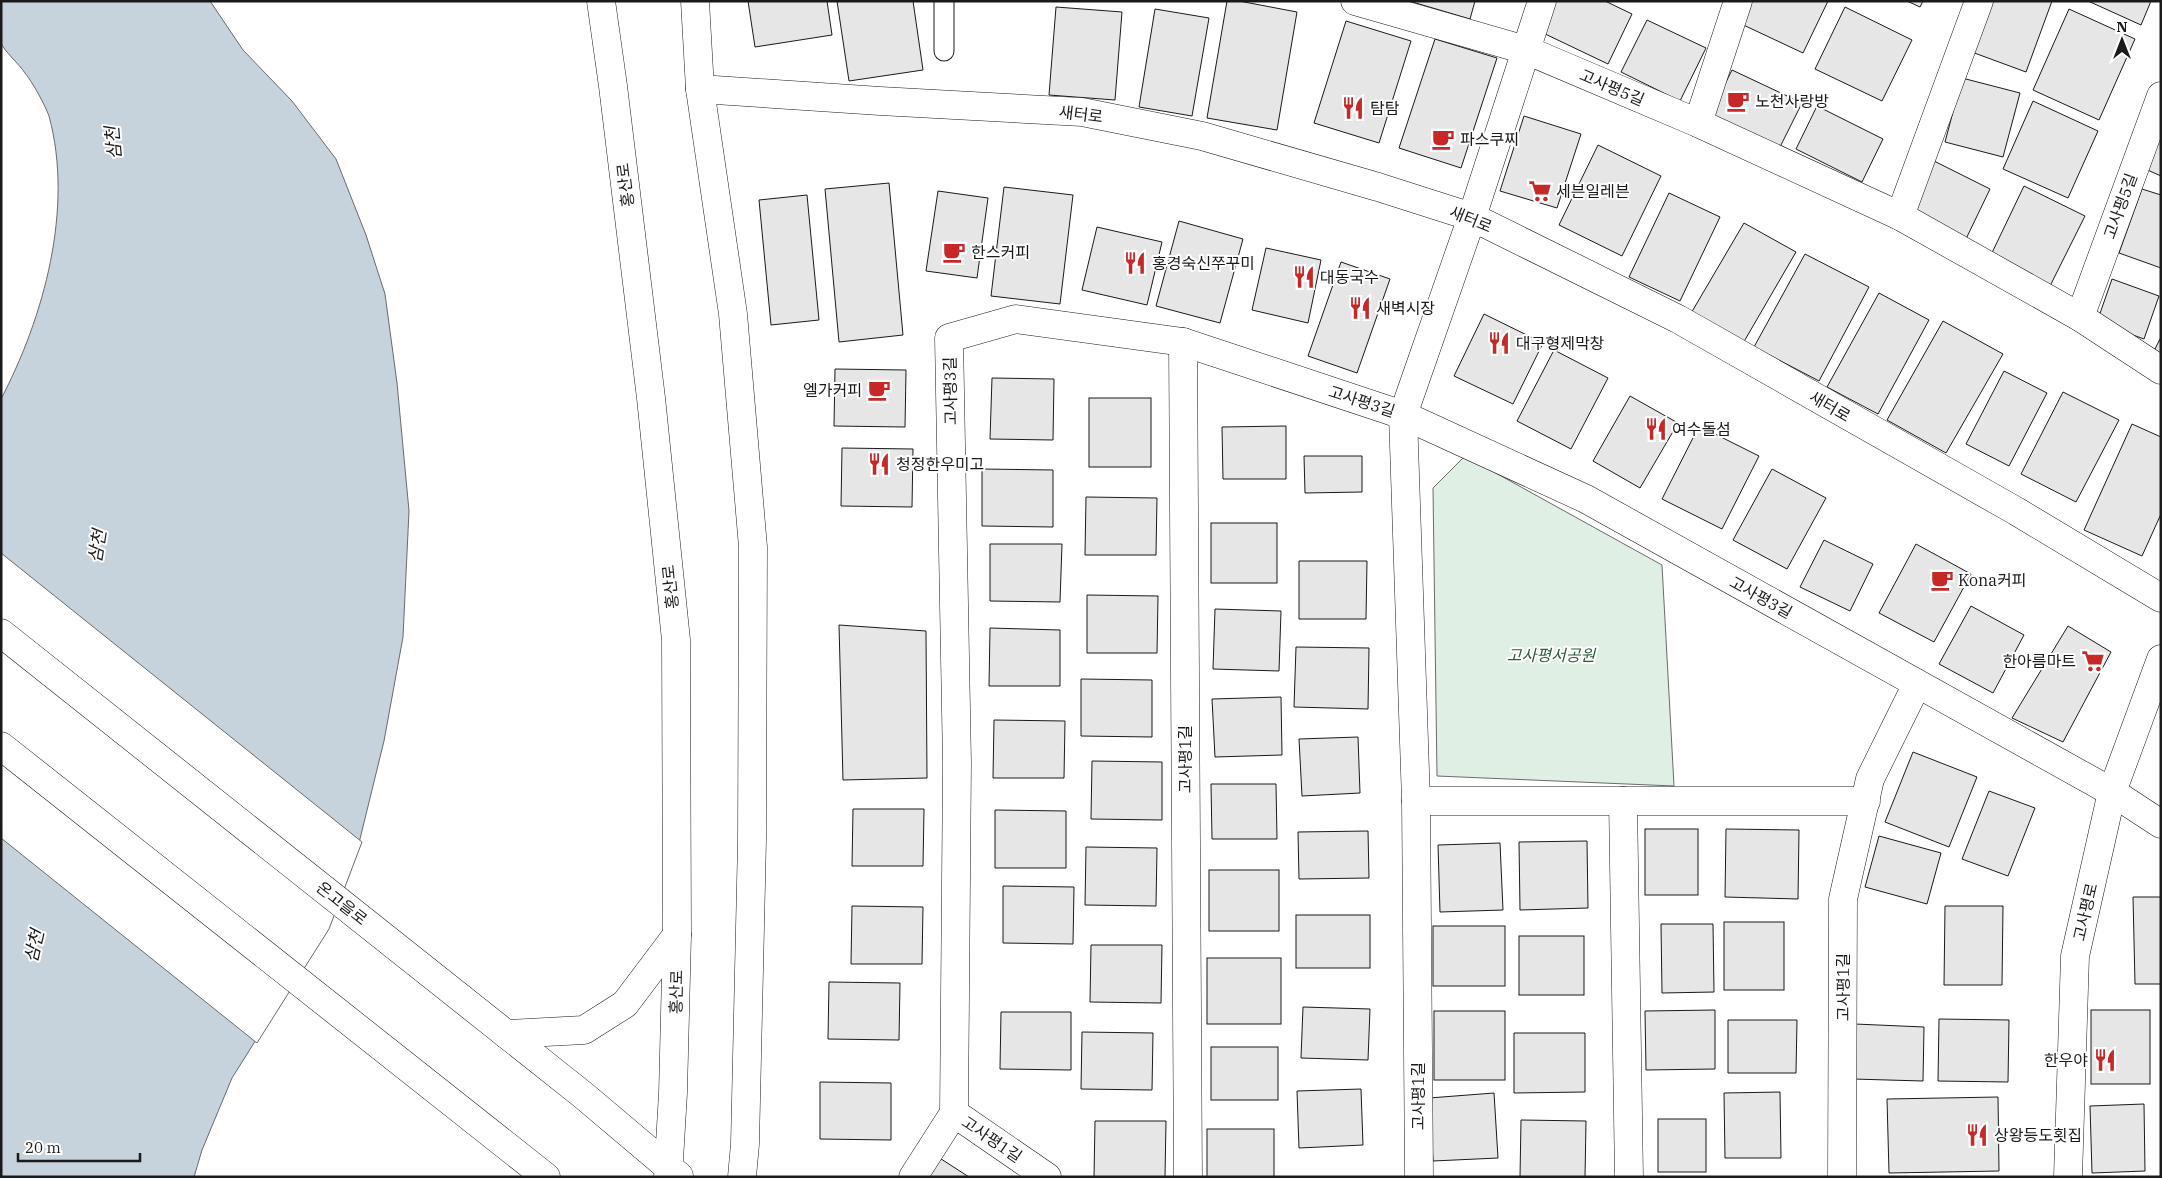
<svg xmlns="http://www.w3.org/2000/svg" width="2162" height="1178" font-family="'IBM Plex Serif','Noto Sans KR',serif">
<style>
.green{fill:#e0efe3;stroke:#6a6a6a}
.water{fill:#c6d2dc;stroke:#6a6a6a}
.pier{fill:#fff;stroke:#6a6a6a}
.building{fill:#e6e6e6;stroke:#1a1a1a}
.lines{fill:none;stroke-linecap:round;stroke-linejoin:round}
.service-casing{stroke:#1a1a1a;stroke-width:21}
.pedestrian-casing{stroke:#1a1a1a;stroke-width:29}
.minor-casing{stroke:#1a1a1a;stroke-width:29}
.tertiary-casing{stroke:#1a1a1a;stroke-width:29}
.service{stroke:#fff;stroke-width:19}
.pedestrian{stroke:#fff;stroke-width:28}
.minor{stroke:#fff;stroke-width:28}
.tertiary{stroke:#fff;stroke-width:28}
.labels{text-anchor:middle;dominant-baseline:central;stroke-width:4;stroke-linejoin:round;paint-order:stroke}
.street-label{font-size:16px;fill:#1a1a1a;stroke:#fff}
.poi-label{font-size:16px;fill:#1a1a1a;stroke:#fff;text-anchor:start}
.park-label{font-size:16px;font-style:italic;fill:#2b5a34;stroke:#fff}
.water-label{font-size:18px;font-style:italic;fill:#1a1a1a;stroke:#fff}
</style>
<rect width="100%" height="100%" fill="#fff"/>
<!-- green -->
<path class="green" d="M1465,456L1662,565L1674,786L1437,776L1433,488Z"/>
<!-- water -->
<path class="water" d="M1,1H210L243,50L292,101L336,159L366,235L385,294L397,383L409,511L403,637L384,741L359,843L276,1008L232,1078L202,1150L194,1177H1V399C44,317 74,208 49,116C45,105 33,83 25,73C20,65 4,51 1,43C0,34 1,12 1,1Z"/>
<!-- pier -->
<path class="pier" d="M1,553L362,842L329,929L257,1043L1,838Z"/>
<!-- building -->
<g class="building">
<path d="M748,1H827L832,35L755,47Z"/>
<path d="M837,1H913L923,70L849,81Z"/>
<path d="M1227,1H1239L1297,12L1277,130L1207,118Z"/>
<path d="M1409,1H1475L1470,19Z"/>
<path d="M1555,1H1605L1632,14L1608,64L1541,32Z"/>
<path d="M1747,1H1828L1803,53L1737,22Z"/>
<path d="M1907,1H1923L1920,7Z"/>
<path d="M1988,1H2052L2026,72L1969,51Z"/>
<path d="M2088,1H2151L2141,25Z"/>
<path d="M1056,7L1122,12L1115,100L1049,95Z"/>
<path d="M1845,7L1912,40L1882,101L1815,69Z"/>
<path d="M1155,9L1209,18L1192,116L1139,107Z"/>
<path d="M2069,9L2135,39L2099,120L2033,90Z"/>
<path d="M1647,20L1706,48L1680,101L1621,72Z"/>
<path d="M1346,21L1411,41L1379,143L1314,123Z"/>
<path d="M1435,39L1497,58L1461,168L1399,148Z"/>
<path d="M1732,70L1802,103L1780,147L1710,114Z"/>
<path d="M1962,78L2020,93L2003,157L1945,142Z"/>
<path d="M2033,101L2098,131L2068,198L2003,169Z"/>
<path d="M1817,106L1883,139L1862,182L1796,149Z"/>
<path d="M1524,116L1581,134L1557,208L1500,191Z"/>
<path d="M2161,128V176L2143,168Z"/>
<path d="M1598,145L1661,176L1622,256L1559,225Z"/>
<path d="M1934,161L1990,189L1965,241L1908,214Z"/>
<path d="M889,183L903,335L839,342L825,189Z"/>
<path d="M2024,186L2085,216L2049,288L1989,259Z"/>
<path d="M1004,187L1073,195L1060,304L991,296Z"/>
<path d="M2142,189L2161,195V268L2119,253Z"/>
<path d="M938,191L988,198L977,278L926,271Z"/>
<path d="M1669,193L1720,217L1680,301L1629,277Z"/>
<path d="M807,195L819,320L771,325L759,200Z"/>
<path d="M1179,221L1243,239L1220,323L1156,306Z"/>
<path d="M1744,223L1796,252L1742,345L1690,315Z"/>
<path d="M1097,227L1162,242L1147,305L1082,290Z"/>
<path d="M1266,248L1321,260L1308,323L1252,310Z"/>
<path d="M1805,254L1869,287L1819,381L1754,347Z"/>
<path d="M1341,262L1390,279L1357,373L1308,356Z"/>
<path d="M2112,279L2159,296L2144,339L2097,322Z"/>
<path d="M1879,293L1929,320L1878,414L1827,387Z"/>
<path d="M1484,314L1543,343L1513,404L1454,376Z"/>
<path d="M1943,321L2003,354L1946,453L1887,420Z"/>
<path d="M2161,337V354L2154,351Z"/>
<path d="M1554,350L1608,378L1571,449L1517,421Z"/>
<path d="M835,369L906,370L905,427L834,426Z"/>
<path d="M2004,371L2047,393L2009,466L1966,444Z"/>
<path d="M992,378L1054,379L1053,440L990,439Z"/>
<path d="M2063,392L2119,420L2076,502L2021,474Z"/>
<path d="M1630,396L1678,423L1640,488L1593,461Z"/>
<rect x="1089" y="398" width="62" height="69"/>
<path d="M2132,424L2161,437V514L2142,556L2084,530Z"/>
<path d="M1286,426V479H1223L1222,427Z"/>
<path d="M1699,426L1759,456L1722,529L1662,499Z"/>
<path d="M842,448L913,449L912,507L841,506Z"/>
<path d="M1304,456H1362V492L1305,493Z"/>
<path d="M982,469L1053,470V527L982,526Z"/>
<path d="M1772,469L1826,498L1787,569L1733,540Z"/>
<path d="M1086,497L1157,498L1156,555H1085Z"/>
<rect x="1211" y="523" width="66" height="60"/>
<path d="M1824,540L1873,564L1850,611L1800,587Z"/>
<path d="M990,544H1062L1060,602L990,601Z"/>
<path d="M1916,544L1971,574L1934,642L1879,613Z"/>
<path d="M1299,561H1367L1366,619H1299Z"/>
<path d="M1087,595L1158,596L1157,653H1087Z"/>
<path d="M1971,606L2024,635L1993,693L1939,664Z"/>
<path d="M1215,609L1281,611L1279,671L1213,669Z"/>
<path d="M839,625L926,631L927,778L843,780Z"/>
<path d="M2068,626L2111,652L2063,742L2012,718Z"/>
<path d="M990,628L1060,630V686H989Z"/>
<path d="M1296,647L1369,648L1368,709L1294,707Z"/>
<path d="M1081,679L1152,680V737L1081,736Z"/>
<path d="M1281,697L1282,755L1215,757L1212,699Z"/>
<path d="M994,720L1065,721L1064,778H993Z"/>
<path d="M1358,737L1360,793L1302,796L1299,739Z"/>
<path d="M1913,752L1977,777L1949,847L1885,822Z"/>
<path d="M1092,761L1162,762V820L1091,819Z"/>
<path d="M1211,784H1276L1277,839H1212Z"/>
<path d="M1989,791L2035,808L2008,876L1962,859Z"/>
<path d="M853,809H924L923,866H852Z"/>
<path d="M995,810L1066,811V868H995Z"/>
<rect x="1645" y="829" width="53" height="66"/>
<path d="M1726,829L1799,830L1798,899L1725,897Z"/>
<path d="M1368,831L1369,878L1299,879L1298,832Z"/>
<path d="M1879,836L1941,853L1927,904L1865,887Z"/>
<path d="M1587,841L1588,908L1520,910L1519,842Z"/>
<path d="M1500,843L1503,910L1440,912L1438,845Z"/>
<path d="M1086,847L1157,848L1156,906L1085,905Z"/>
<rect x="1209" y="870" width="70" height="61"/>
<path d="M1003,886L1074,887L1073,944L1003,943Z"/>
<path d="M2133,897H2161V984H2135Z"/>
<path d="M852,906L923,907L922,964H851Z"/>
<path d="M1945,906H2003L2002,985H1944Z"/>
<rect x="1296" y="915" width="74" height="53"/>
<rect x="1724" y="922" width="60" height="68"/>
<path d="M1661,924H1713L1714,992L1662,993Z"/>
<rect x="1433" y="926" width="72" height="60"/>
<rect x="1519" y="936" width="65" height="59"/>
<path d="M1091,945H1162L1161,1003L1090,1002Z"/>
<rect x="1207" y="958" width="74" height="66"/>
<path d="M829,982L900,983L899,1040L828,1039Z"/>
<path d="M1303,1007L1370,1009L1368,1060L1301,1058Z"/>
<path d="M1715,1010V1069L1646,1070L1645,1011Z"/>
<rect x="2091" y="1010" width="59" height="74"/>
<rect x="1434" y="1011" width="71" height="69"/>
<path d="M1001,1012H1071V1070L1000,1069Z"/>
<path d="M1939,1019L2009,1020L2008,1082L1938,1081Z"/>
<path d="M1728,1020H1797L1796,1073H1728Z"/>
<path d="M1855,1024L1924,1027L1923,1081L1853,1079Z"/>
<path d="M1082,1032L1153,1033L1152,1090L1081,1089Z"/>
<path d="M1514,1033H1585V1092L1514,1093Z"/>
<rect x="1211" y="1047" width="67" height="53"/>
<path d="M820,1082L891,1083V1140L820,1139Z"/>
<path d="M1361,1089L1363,1145L1299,1148L1297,1091Z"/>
<path d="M1780,1092L1781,1158H1725L1724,1093Z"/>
<path d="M1494,1093L1498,1158L1433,1161L1429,1098Z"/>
<path d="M1998,1097L1999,1171L1889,1173L1887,1099Z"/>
<path d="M2144,1104L2145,1171L2092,1173L2090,1106Z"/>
<rect x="1658" y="1119" width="48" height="53"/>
<path d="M1521,1120L1586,1121L1585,1177H1520Z"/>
<path d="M1095,1121H1166L1165,1177H1094Z"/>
<rect x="1207" y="1129" width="67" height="48"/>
<path d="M935,1155L969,1177H921Z"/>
</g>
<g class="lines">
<defs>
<path id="service" d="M944,51V1"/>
<path id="pedestrian" d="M913,1177L954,1113"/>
<g id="minor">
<path d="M1355,1L1526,50L1698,123L1900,216L2080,317L2161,370"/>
<path d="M700,89L880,101L1082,112L1202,136L1378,187L1472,217L1678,319L2016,511L2161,598"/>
<path d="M1698,123L1738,1"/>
<path d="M1900,216L1979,1"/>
<path d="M2080,317L2161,96"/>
<path d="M1183,342L1188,1177"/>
<path d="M1416,801H1866"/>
<path d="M1623,801L1629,1177"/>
<path d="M1047,1177L954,1113L957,763L949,338L1016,319L1183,342L1403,415L1586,499L2112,792L2161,824"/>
<path d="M1419,1177L1416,801L1403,415L1472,217L1542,1"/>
<path d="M1842,1177L1843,899L1870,779L1917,684"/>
<path d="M2068,1177L2075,956L2112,792L2161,659"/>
</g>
<g id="tertiary">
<path d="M601,1L613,86L651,398L676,640L677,935L673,1093L668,1177"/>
<path d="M695,1L700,89L733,314L753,547L752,840L745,1144L742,1177"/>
<path d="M1,633L583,1095L679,1176"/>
<path d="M1,746L546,1177"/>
<path d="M506,1034L584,1030L625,1004L677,935"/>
</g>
</defs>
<!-- service casing -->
<use href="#service" class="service-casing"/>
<!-- pedestrian casing -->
<use href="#pedestrian" class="pedestrian-casing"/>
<!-- minor casing -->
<use href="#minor" class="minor-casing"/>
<!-- tertiary casing -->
<use href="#tertiary" class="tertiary-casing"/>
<!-- service -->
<use href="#service" class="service"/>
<!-- pedestrian -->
<use href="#pedestrian" class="pedestrian"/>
<!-- minor -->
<use href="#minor" class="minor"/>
<!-- tertiary -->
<use href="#tertiary" class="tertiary"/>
</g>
<!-- icons -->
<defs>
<symbol id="cafe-bare" viewBox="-9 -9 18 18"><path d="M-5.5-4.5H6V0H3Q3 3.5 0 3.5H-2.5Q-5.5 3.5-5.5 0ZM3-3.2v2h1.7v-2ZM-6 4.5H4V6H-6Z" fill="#c62828" stroke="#fff" stroke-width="2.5" paint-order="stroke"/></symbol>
<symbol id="restaurant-bare" viewBox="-9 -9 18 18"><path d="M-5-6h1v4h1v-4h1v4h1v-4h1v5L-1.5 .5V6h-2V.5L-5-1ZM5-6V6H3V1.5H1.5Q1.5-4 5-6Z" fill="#c62828" stroke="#fff" stroke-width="2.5" paint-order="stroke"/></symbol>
<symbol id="supermarket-bare" viewBox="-9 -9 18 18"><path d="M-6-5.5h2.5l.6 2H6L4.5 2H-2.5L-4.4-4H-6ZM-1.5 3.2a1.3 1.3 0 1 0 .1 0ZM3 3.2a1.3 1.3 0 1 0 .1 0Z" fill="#c62828" stroke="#fff" stroke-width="2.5" paint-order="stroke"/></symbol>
</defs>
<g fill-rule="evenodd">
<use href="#cafe-bare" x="1722" y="85" width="32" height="32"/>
<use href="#restaurant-bare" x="1337" y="92" width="32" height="32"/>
<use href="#cafe-bare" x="1427" y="123" width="32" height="32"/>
<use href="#supermarket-bare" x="1524" y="175" width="32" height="32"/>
<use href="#cafe-bare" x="938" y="236" width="32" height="32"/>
<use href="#restaurant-bare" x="1119" y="247" width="32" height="32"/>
<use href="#restaurant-bare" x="1288" y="261" width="32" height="32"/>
<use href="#restaurant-bare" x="1344" y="292" width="32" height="32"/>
<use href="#restaurant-bare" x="1483" y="327" width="32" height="32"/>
<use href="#cafe-bare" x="863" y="374" width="32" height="32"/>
<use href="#restaurant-bare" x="1640" y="413" width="32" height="32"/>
<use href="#restaurant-bare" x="863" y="448" width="32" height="32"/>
<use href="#cafe-bare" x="1926" y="564" width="32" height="32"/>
<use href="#supermarket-bare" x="2077" y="645" width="32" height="32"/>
<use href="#restaurant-bare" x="2089" y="1044" width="32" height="32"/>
<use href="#restaurant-bare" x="1961" y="1119" width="32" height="32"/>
</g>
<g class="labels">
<!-- street labels -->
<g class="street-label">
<text transform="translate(1612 87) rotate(23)">고사평5길</text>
<text transform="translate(1081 114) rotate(7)">새터로</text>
<text transform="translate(625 185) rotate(-97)">홍산로</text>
<text transform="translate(2120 206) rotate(-70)">고사평5길</text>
<text transform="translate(1471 219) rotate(22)">새터로</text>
<text transform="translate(950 391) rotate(-91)">고사평3길</text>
<text transform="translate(1362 401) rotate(18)">고사평3길</text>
<text transform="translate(1830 406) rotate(30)">새터로</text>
<text transform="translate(670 587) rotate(-96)">홍산로</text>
<text transform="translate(1761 597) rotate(29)">고사평3길</text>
<text transform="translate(1185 759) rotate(-90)">고사평1길</text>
<text transform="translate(342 903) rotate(38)">온고을로</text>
<text transform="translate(2085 912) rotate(-77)">고사평로</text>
<text transform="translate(1843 987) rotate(-90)">고사평1길</text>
<text transform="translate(676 992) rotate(-89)">홍산로</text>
<text transform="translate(1418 1096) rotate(-90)">고사평1길</text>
<text transform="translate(992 1139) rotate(34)">고사평1길</text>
</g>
<!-- poi labels -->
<g class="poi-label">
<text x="1755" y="101">노천사랑방</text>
<text x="1370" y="108">탐탐</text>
<text x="1460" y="139">파스쿠찌</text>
<text x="1556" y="191">세븐일레븐</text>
<text x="971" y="252">한스커피</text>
<text x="1152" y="263">홍경숙신쭈꾸미</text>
<text x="1320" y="277">대동국수</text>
<text x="1376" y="308">새벽시장</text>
<text x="1516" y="343">대구형제막창</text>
<text x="862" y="390" text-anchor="end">엘가커피</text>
<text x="1672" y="429">여수돌섬</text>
<text x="896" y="464">청정한우미고</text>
<text x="1958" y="580">Kona커피</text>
<text x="2076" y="661" text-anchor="end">한아름마트</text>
<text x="2088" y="1060" text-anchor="end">한우야</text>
<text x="1994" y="1135">상왕등도횟집</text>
</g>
<!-- park labels -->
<g class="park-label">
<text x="1551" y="655">고사평서공원</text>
</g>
<!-- water labels -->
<g class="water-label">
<text transform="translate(113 143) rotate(-95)">삼천</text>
<text transform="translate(97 546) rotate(-81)">삼천</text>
<text transform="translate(34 946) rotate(-77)">삼천</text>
</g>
</g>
<!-- border -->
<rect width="2162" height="1178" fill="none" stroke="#1a1a1a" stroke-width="5"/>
<!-- north arrow -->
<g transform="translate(2122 40)" stroke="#ffffff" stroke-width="4" paint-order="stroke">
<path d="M0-4L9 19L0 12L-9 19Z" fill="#1a1a1a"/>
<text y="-8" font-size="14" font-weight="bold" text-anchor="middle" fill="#1a1a1a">N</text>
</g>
<!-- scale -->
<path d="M18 1153v8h122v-8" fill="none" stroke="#1a1a1a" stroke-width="2.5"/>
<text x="25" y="1153" font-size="15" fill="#1a1a1a" stroke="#ffffff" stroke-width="4" paint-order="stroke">20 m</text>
</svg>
